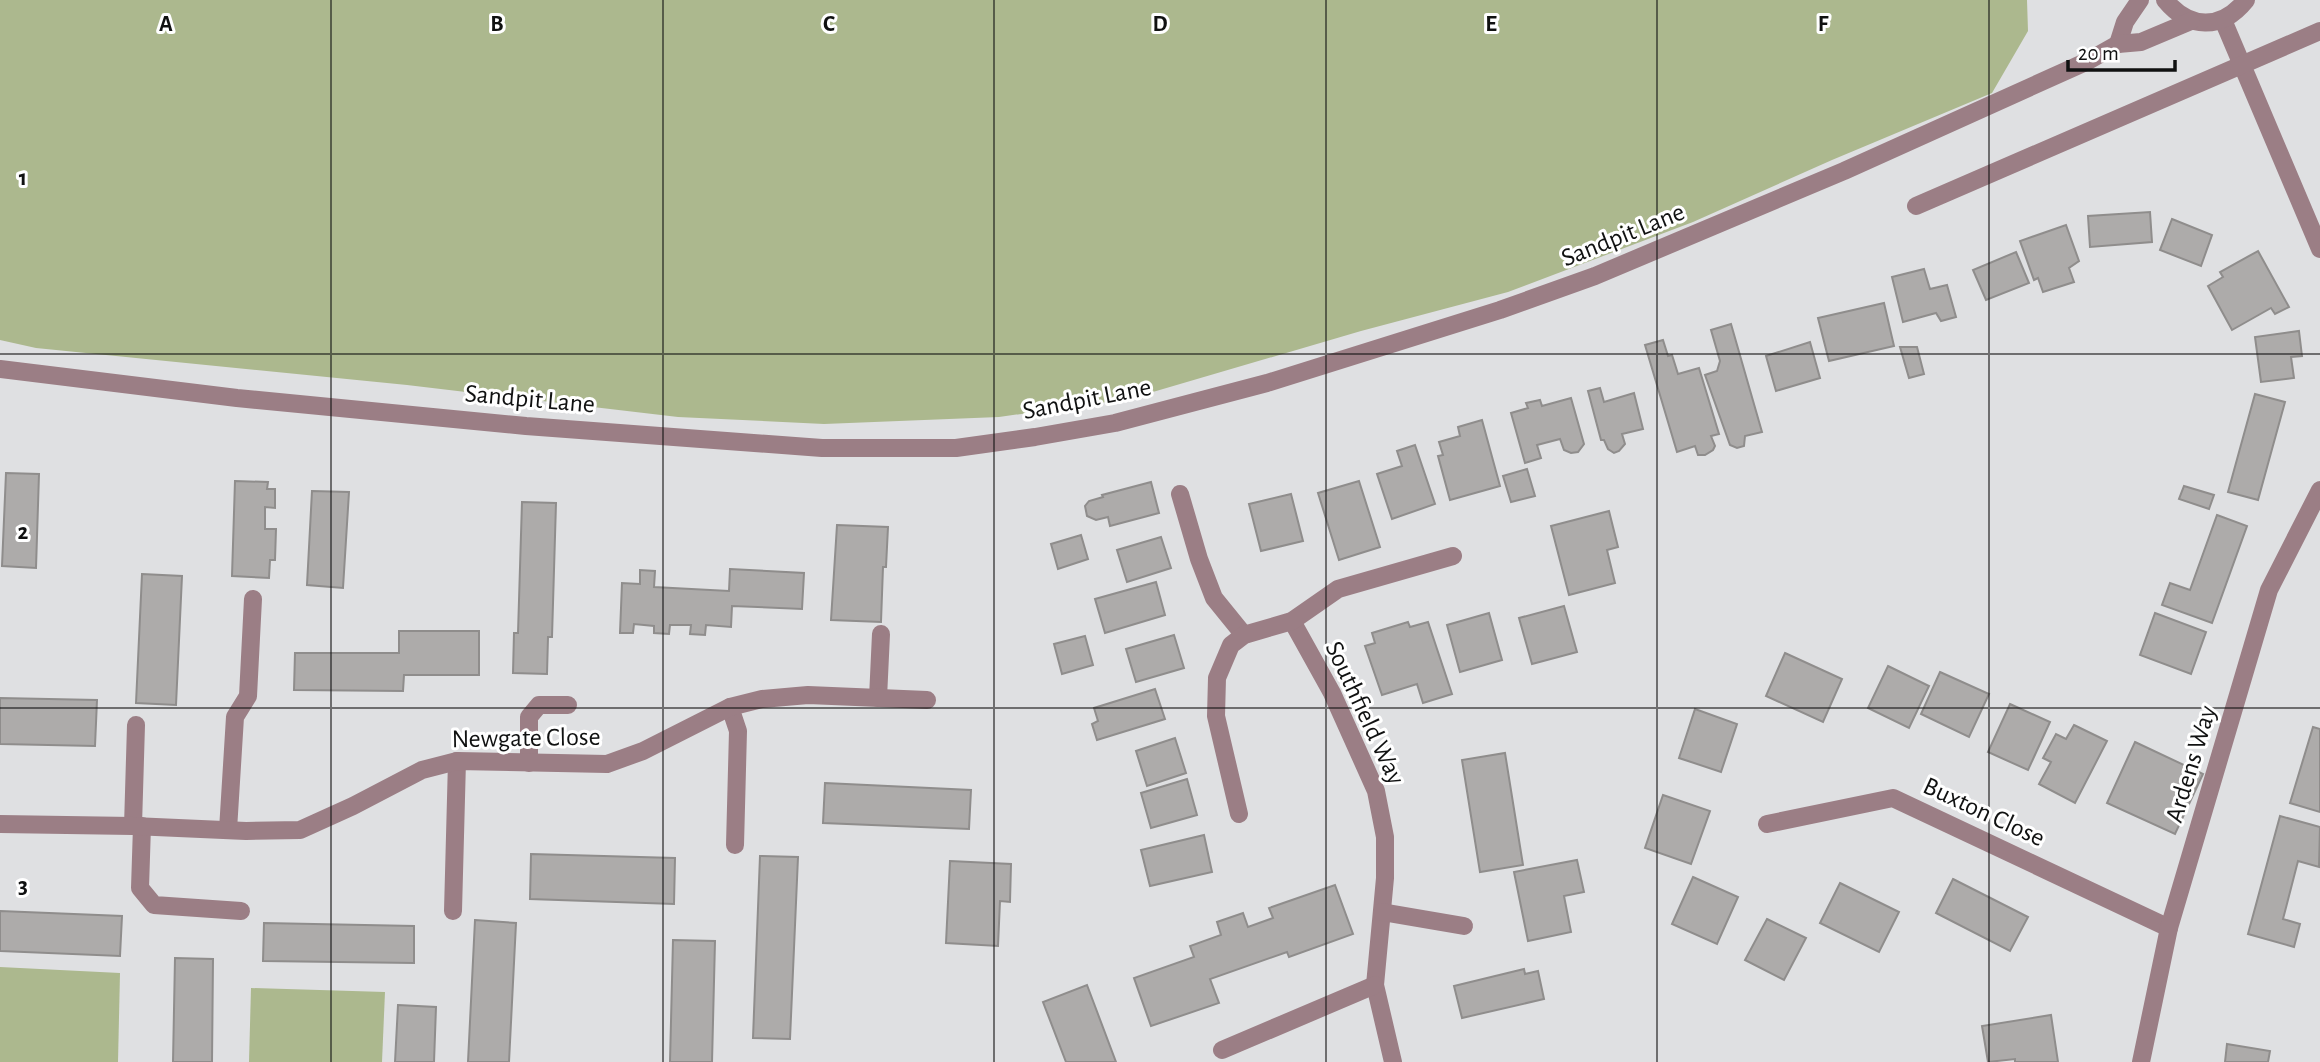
<svg xmlns="http://www.w3.org/2000/svg" width="2320" height="1062" font-family="'Alegreya Sans',sans-serif">
<style>
.green{fill:#acb88e}
.building{fill:#adabaa;stroke:#8f8d8c;stroke-width:2}
.lines{fill:none;stroke-linecap:round;stroke-linejoin:round}
.service{stroke:#9b7e85;stroke-width:18}
.minor{stroke:#9b7e85;stroke-width:18}
.tertiary{stroke:#9b7e85;stroke-width:18}
.grid{fill:none;stroke:#101111;stroke-width:2;stroke-opacity:0.55}
.labels{text-anchor:middle;dominant-baseline:central;stroke-width:6;stroke-linejoin:round;paint-order:stroke}
.street-label{font-size:26px;fill:#101111;stroke:#fff}
.grid-label{font-size:23px;text-anchor:middle;font-weight:bold;fill:#101111;stroke:#fff;stroke-width:6;stroke-linejoin:round;paint-order:stroke}
</style>
<rect width="100%" height="100%" fill="#dfe0e2"/>
<!-- green -->
<g class="green">
<path d="M0,0H2027L2028,31L1992,93L1832,160L1693,222L1508,292L1361,331L1129,399L999,417L824,424L678,417L407,385L36,348L0,340Z"/>
<path d="M0,967L120,973L118,1062H0Z"/>
<path d="M251,988L385,992L382,1062H249Z"/>
</g>
<!-- building -->
<g class="building">
<path d="M2150,212L2152,242L2090,247L2088,216Z"/>
<path d="M2172,219L2212,235L2201,266L2160,250Z"/>
<path d="M2066,225L2079,261L2069,268L2074,282L2043,292L2038,278L2034,280L2020,241Z"/>
<path d="M2258,251L2289,307L2275,314L2271,308L2232,330L2208,286L2223,277L2220,272Z"/>
<path d="M2016,252L2029,283L1986,300L1973,270Z"/>
<path d="M1924,269L1930,289L1947,285L1956,317L1941,321L1936,313L1903,322L1892,277Z"/>
<path d="M1884,303L1894,346L1829,361L1818,318Z"/>
<path d="M1731,324L1762,432L1745,436L1744,446L1737,448L1730,445L1705,375L1717,371L1720,361L1711,330Z"/>
<path d="M2299,331L2302,356L2291,357L2294,378L2261,382L2255,337Z"/>
<path d="M1663,340L1668,356L1672,355L1678,374L1699,368L1719,434L1711,436L1715,446L1713,450L1705,455H1698L1695,446L1677,452L1645,345Z"/>
<path d="M1810,342L1820,378L1776,391L1766,356Z"/>
<path d="M1900,347H1917L1924,374L1909,378Z"/>
<path d="M1600,388L1604,402L1634,393L1643,429L1622,434L1625,444L1619,451L1614,453L1608,449L1604,440H1601L1588,391Z"/>
<path d="M2255,394L2285,402L2258,500L2228,492Z"/>
<path d="M1571,398L1584,444L1578,452L1571,453L1564,450L1560,439L1537,445L1541,458L1525,463L1511,413L1528,408L1526,403L1540,400L1542,406Z"/>
<path d="M1482,420L1500,486L1450,500L1438,456L1443,455L1439,442L1460,436L1458,427Z"/>
<path d="M1415,445L1435,504L1392,519L1377,474L1402,466L1397,451Z"/>
<path d="M1527,469L1535,496L1511,502L1503,476Z"/>
<path d="M6,473L39,474L36,568L2,566Z"/>
<path d="M235,481L268,482L267,489H275V508L265,507V529H276L275,560H270L269,578L232,576Z"/>
<path d="M1359,481L1380,547L1339,560L1318,493Z"/>
<path d="M1151,482L1159,513L1110,526L1108,517L1096,520L1087,516L1085,506L1089,501L1103,497L1102,495Z"/>
<path d="M2184,486L2214,495L2209,509L2179,499Z"/>
<path d="M312,491L349,492L343,588L307,585Z"/>
<path d="M1291,494L1303,541L1261,551L1249,504Z"/>
<path d="M522,502L556,503L552,637H548L547,674L513,673L514,633H518Z"/>
<path d="M1609,511L1618,547L1607,550L1615,583L1569,595L1551,526Z"/>
<path d="M2217,515L2247,526L2212,623L2162,605L2170,583L2190,590Z"/>
<path d="M837,525L888,527L886,567H883L881,622L831,620Z"/>
<path d="M1081,535L1088,559L1058,569L1051,544Z"/>
<path d="M1161,537L1171,568L1127,582L1117,550Z"/>
<path d="M730,569L804,573L802,609L732,606L731,627L706,625L705,635L690,634L691,625H670L669,634L654,633V626L634,624L633,633H620L622,583L640,584V570L655,571L654,587L729,591Z"/>
<path d="M142,574L182,576L176,705L136,703Z"/>
<path d="M1156,582L1165,615L1105,633L1095,599Z"/>
<path d="M1564,606L1577,652L1532,664L1519,618Z"/>
<path d="M1489,613L1502,660L1460,672L1447,625Z"/>
<path d="M2155,613L2206,632L2191,674L2140,655Z"/>
<path d="M1408,622L1410,627L1428,622L1452,694L1423,703L1417,684L1382,695L1365,646L1375,643L1372,633Z"/>
<path d="M399,631H479V675H404L403,691L294,690L295,653H399Z"/>
<path d="M1174,635L1184,668L1136,682L1126,649Z"/>
<path d="M1085,636L1093,665L1062,674L1054,644Z"/>
<path d="M1785,653L1842,679L1823,722L1766,696Z"/>
<path d="M1888,666L1929,686L1909,728L1868,708Z"/>
<path d="M1940,672L1989,694L1969,737L1921,714Z"/>
<path d="M1155,689L1165,719L1097,740L1092,724L1098,721L1094,708Z"/>
<path d="M0,698L97,700L95,746L0,744Z"/>
<path d="M2010,704L2050,722L2028,770L1988,752Z"/>
<path d="M1695,709L1737,724L1721,772L1679,758Z"/>
<path d="M2074,725L2107,741L2075,803L2039,784L2051,762L2043,758L2056,734L2066,739Z"/>
<path d="M2313,727L2320,729V812L2290,803Z"/>
<path d="M1175,738L1186,773L1147,786L1136,751Z"/>
<path d="M2135,742L2203,774L2175,834L2107,803Z"/>
<path d="M1505,753L1523,865L1480,872L1462,760Z"/>
<path d="M1187,779L1197,815L1151,828L1141,793Z"/>
<path d="M825,783L971,790L969,829L823,823Z"/>
<path d="M1663,795L1710,811L1691,864L1645,848Z"/>
<path d="M2280,816L2320,827L2319,867L2298,861L2283,919L2300,924L2294,947L2248,934Z"/>
<path d="M1204,835L1212,872L1150,886L1141,850Z"/>
<path d="M531,854L675,858L674,904L530,899Z"/>
<path d="M760,856L798,857L790,1039L753,1038Z"/>
<path d="M1577,860L1584,892L1564,896L1571,932L1528,941L1514,872Z"/>
<path d="M950,861L1011,864L1010,902L1000,901L998,946L946,943Z"/>
<path d="M1693,877L1738,897L1717,944L1672,924Z"/>
<path d="M1953,879L2028,917L2010,951L1936,913Z"/>
<path d="M1840,883L1899,912L1879,952L1820,923Z"/>
<path d="M1335,885L1353,934L1289,957L1287,952L1210,979L1219,1003L1151,1026L1134,978L1194,957L1190,946L1221,935L1217,922L1243,913L1248,927L1273,918L1269,908Z"/>
<path d="M0,911L122,916L120,956L0,951Z"/>
<path d="M1767,919L1806,938L1784,980L1745,960Z"/>
<path d="M475,920L516,923L509,1062H468Z"/>
<path d="M264,923L414,926V963L263,961Z"/>
<path d="M673,940L715,941L712,1062H670Z"/>
<path d="M175,958L213,959L212,1062H173Z"/>
<path d="M1524,969L1525,974L1538,971L1544,999L1462,1018L1454,986Z"/>
<path d="M1087,985L1116,1062H1066L1043,1002Z"/>
<path d="M398,1005L436,1007L434,1062H395Z"/>
<path d="M2051,1015L2058,1062H2015V1059L1988,1062L1982,1026Z"/>
<path d="M2227,1044L2270,1051L2268,1062H2225Z"/>
</g>
<g class="lines">
<!-- service -->
<g class="service">
<path d="M878,698L881,634"/>
<path d="M730,707L738,731L735,845"/>
<path d="M529,763V717L539,705H568"/>
<path d="M133,826L136,725"/>
<path d="M142,826L140,888L154,905L241,911"/>
<path d="M228,830L235,717L248,696L253,599"/>
<path d="M453,911L457,761"/>
</g>
<!-- minor -->
<g class="minor">
<path d="M2223,20L2320,249"/>
<path d="M1916,206L2320,31"/>
<path d="M1180,494L1199,559L1214,598L1244,635"/>
<path d="M1292,621L1332,693L1376,791L1385,837V878L1375,985L1393,1062"/>
<path d="M1239,814L1216,716L1217,678L1231,645L1244,635L1292,621L1338,589L1453,556"/>
<path d="M0,824L133,826L246,831L300,830L353,806L422,770L457,761L607,764L643,751L730,707L762,699L808,695L927,700"/>
<path d="M1767,824L1893,798L2169,928"/>
<path d="M1382,912L1464,926"/>
<path d="M1222,1050L1375,985"/>
<path d="M2141,1062L2169,928L2269,590L2320,490"/>
</g>
<!-- tertiary -->
<g class="tertiary">
<path d="M2165,0C2189,29 2221,31 2246,0"/>
<path d="M2118,44L2125,22L2140,0"/>
<path d="M0,369L237,398L526,426L822,448H956L1035,437L1115,423L1267,383L1500,310L1595,276L1844,171L2088,61L2118,44L2141,42L2191,21"/>
</g>
</g>
<!-- grid -->
<path class="grid" d="M331,0V1062M663,0V1062M994,0V1062M1326,0V1062M1657,0V1062M1989,0V1062M0,354H2320M0,708H2320"/>
<g class="labels">
<!-- street labels -->
<g class="street-label">
<text transform="translate(1623 235) rotate(-22)">Sandpit Lane</text>
<text transform="translate(530 399) rotate(5)">Sandpit Lane</text>
<text transform="translate(1087 399) rotate(-11)">Sandpit Lane</text>
<text transform="translate(1365 713) rotate(65)">Southfield Way</text>
<text transform="translate(526 738) rotate(-1)">Newgate Close</text>
<text transform="translate(2191 764) rotate(-73)">Ardens Way</text>
<text transform="translate(1984 812) rotate(25)">Buxton Close</text>
</g>
</g>
<g class="grid-label">
<text x="166" y="31">A</text>
<text x="497" y="31">B</text>
<text x="829" y="31">C</text>
<text x="1160" y="31">D</text>
<text x="1491" y="31">E</text>
<text x="1823" y="31">F</text>
<text x="23" y="185">1</text>
<text x="23" y="539">2</text>
<text x="23" y="893">3</text>
</g>
<!-- scale -->
<path d="M2068 60v10h107v-10" fill="none" stroke="#101111" stroke-width="3.5"/>
<text x="2078" y="60" font-size="21" fill="#101111" stroke="#ffffff" stroke-width="5" paint-order="stroke">20 m</text>
</svg>
